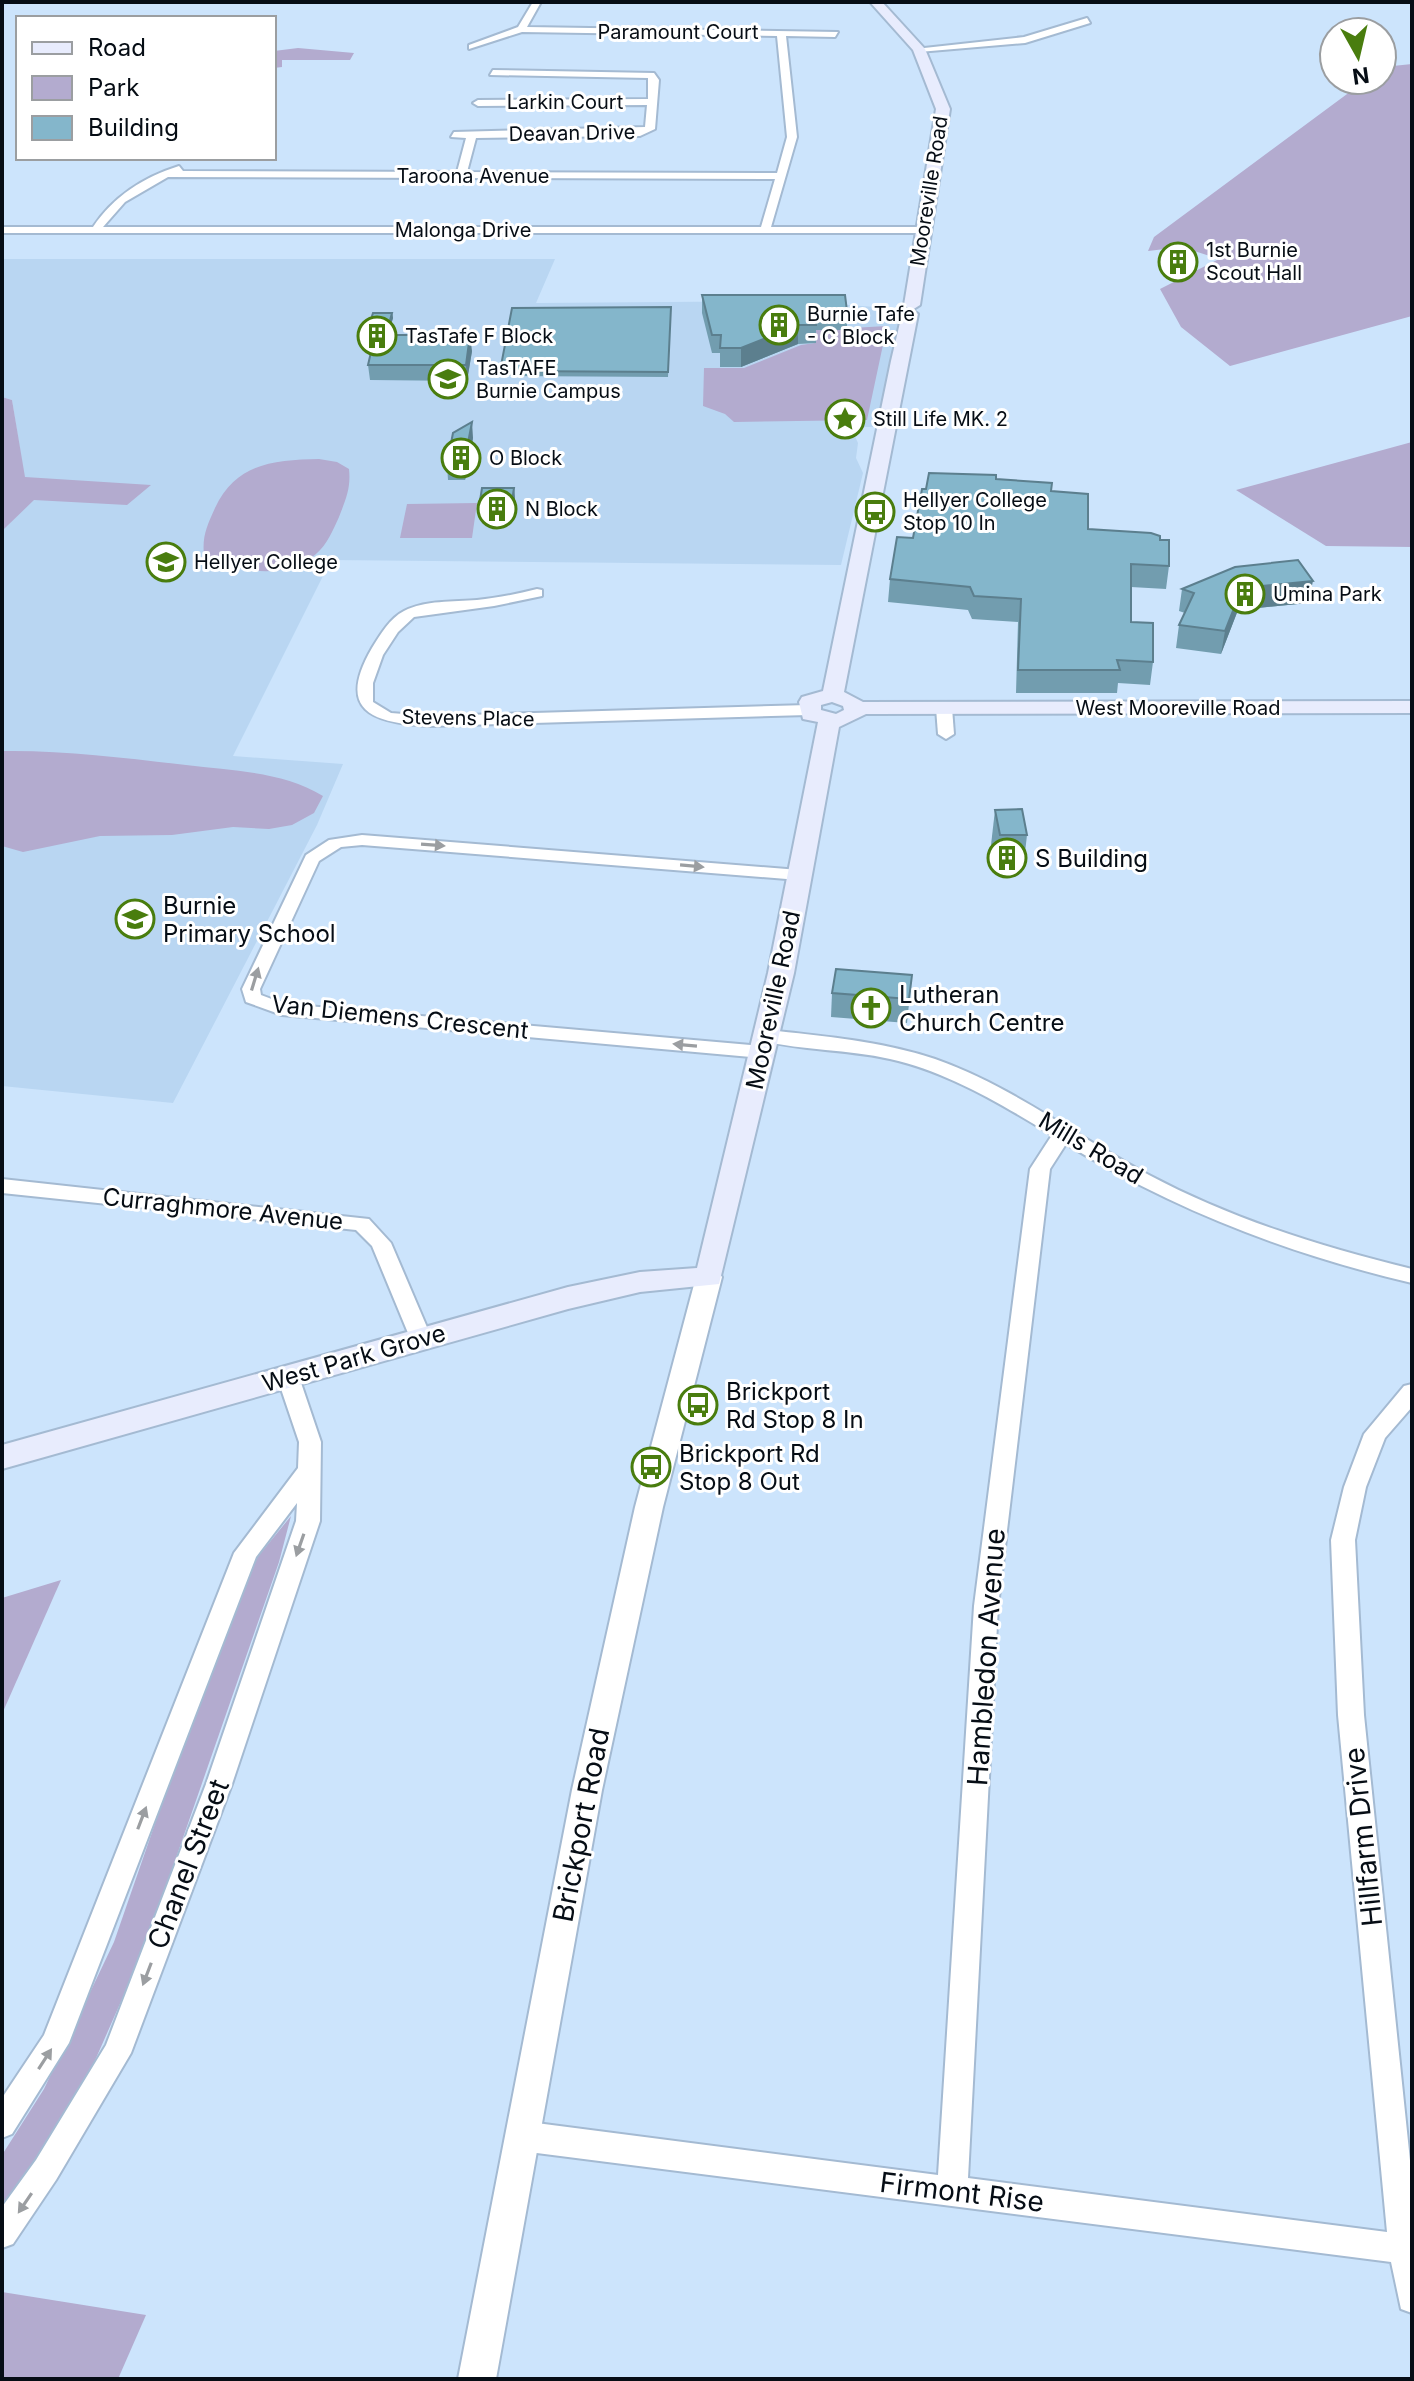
<svg xmlns="http://www.w3.org/2000/svg" width="1414" height="2381" font-family="Inter,sans-serif">
<style>
.built{fill:#b9d6f2}
.green{fill:#b3abcf}
.lines{fill:none;stroke-linecap:round;stroke-linejoin:round}
.minor-casing{stroke:#a4bad2;stroke-width:4}
.tertiary-casing{stroke:#a4bad2;stroke-width:4}
.secondary-casing{stroke:#a4bad2;stroke-width:4}
.minor{fill:#fff;fill-rule:evenodd}
.tertiary{fill:#fff;fill-rule:evenodd}
.secondary{fill:#e8ecfd;fill-rule:evenodd}
.wall{fill:#729daf}
.shaded-wall{fill:#5c7f8e}
.building{fill:#84b6cb;stroke:#5c7f8e;stroke-width:2}
.oneway{fill:#9b9ea1}
.labels{text-anchor:middle;dominant-baseline:central;stroke-width:6;stroke-linejoin:round;paint-order:stroke}
.far-street-label{font-size:20px;fill:#060d15;stroke:#fff}
.far-poi-label{font-size:20px;fill:#060d15;stroke:#fff;text-anchor:start}
.poi-label{font-size:24px;fill:#060d15;stroke:#fff;text-anchor:start}
.street-label{font-size:24px;fill:#060d15;stroke:#fff}
.near-street-label{font-size:28px;fill:#060d15;stroke:#fff}
</style>
<rect width="100%" height="100%" fill="#cce4fc"/>
<!-- built -->
<path class="built" d="M2,259H555L536,303L796,301L901,309L910,314L885,427H835L853,432L858,443L856,458L863,473L841,565L331,560L233,756L343,764L317,825L173,1103L2,1086V531L44,489L25,482L12,400L2,397Z"/>
<!-- green -->
<g class="green">
<path d="M298,48L354,53L350,60H282V67L274,68V51Z"/>
<path d="M1412,64V316L1230,366L1181,327L1160,289L1219,259L1182,247L1148,251L1154,237L1366,80H1382L1383,67Z"/>
<path d="M887,326L867,420L734,422L725,414L703,406L704,368H744L801,345L815,343V330Z"/>
<path d="M2,397L12,400L25,477L151,485L127,505L34,500L2,531Z"/>
<path d="M1412,442V547L1326,546L1236,490Z"/>
<path d="M319,459L337,462L349,469C351,488 346,499 339,517C333,530 327,545 316,554C286,581 235,572 204,555C202,536 207,526 215,508C236,463 274,460 319,459Z"/>
<path d="M477,503L472,538H400L407,504Z"/>
<path d="M2,751C64,750 125,758 186,765C233,771 282,771 323,796L314,813L292,825L269,829L233,827L172,835L100,836L23,852L2,846Z"/>
<path d="M291,1516L279,1562L145,1947L93,2065L2,2214V2155L44,2089L114,1942L192,1717L251,1565Z"/>
<path d="M61,1580L2,1714V1598Z"/>
<path d="M2,2292L146,2315L118,2379H2Z"/>
</g>
<g class="lines">
<defs>
<g id="minor">
<path d="M533,2H541L527,27L838,32L835,37L786,36L797,137L771,227H925L930,230L925,233H2V227H93C114,196 144,177 179,166L183,171L457,172L466,138L451,137L454,132L645,127L647,105L478,106L473,103L478,100L648,99V78L490,75L493,70L654,73L659,80L655,129L640,136L476,138L467,172L777,173L787,137L777,36L522,32L469,49V45L518,27ZM168,177L775,179L761,227H103L125,202Z"/>
<path d="M1087,18L1090,23L1025,43L919,52L915,49L1024,37Z"/>
<path d="M537,589L542,590V596L494,606L414,617L398,632L383,655L373,683V702L391,713L429,716L808,705L816,710L808,715L429,726C371,723 336,710 372,648C380,635 390,618 404,611C425,600 453,602 477,600C497,598 517,594 537,589Z"/>
<path d="M944,703L952,708L954,734L946,739L938,734L936,708Z"/>
<path d="M362,835L799,870L807,875L799,880L362,845L341,847L319,861L260,989L261,995L285,1004L762,1046L771,1052L762,1058L282,1015L246,1002L242,989L306,855L329,840Z"/>
<path d="M767,1030C823,1036 881,1041 935,1059C1012,1086 1077,1137 1149,1175C1232,1219 1321,1247 1412,1269V1283C1288,1254 1175,1210 1066,1144L1050,1169L998,1606L968,2178L1387,2232L1338,1715L1331,1540L1344,1487L1364,1434L1404,1386L1412,1384V1407L1385,1438L1366,1487L1355,1540L1364,1715L1412,2180V2313L1401,2309L1391,2262L521,2151L511,2146L506,2136L511,2126L521,2121L938,2175L974,1606L1030,1169L1052,1135C1001,1104 948,1072 890,1059C847,1049 802,1051 760,1040L758,1036Z"/>
<path d="M2,1179L369,1219L391,1243L432,1339L429,1345H413L372,1246L356,1230L2,1193Z"/>
<path d="M288,1369L296,1371L299,1377L321,1442L320,1521L232,1784L131,2053L56,2180L13,2244L2,2248V2207L36,2160L106,2045L206,1784L296,1521L297,1503L256,1557L69,2043L12,2134L2,2138V2098L44,2035L234,1553L298,1468L299,1442L277,1377L280,1371Z"/>
</g>
<path id="tertiary" d="M709,1268L718,1271L722,1277L663,1507L602,1790L496,2379H458L572,1790L635,1507L696,1277L700,1271Z"/>
<path id="secondary" d="M870,2H882L925,49L950,109L920,305L912,310L918,314L844,692L863,702L1412,701V713L866,714L839,727L794,973L719,1284L640,1292L568,1309L2,1469V1445L568,1287L640,1272L697,1268L768,973L818,722L803,719L799,702L802,697L823,691L891,361L902,314L910,309L904,305L936,109L913,50ZM832,702L843,706L844,710L836,714L821,710V705Z"/>
</defs>
<!-- minor casing -->
<use href="#minor" class="minor-casing"/>
<!-- tertiary casing -->
<use href="#tertiary" class="tertiary-casing"/>
<!-- secondary casing -->
<use href="#secondary" class="secondary-casing"/>
<!-- minor -->
<use href="#minor" class="minor"/>
<!-- tertiary -->
<use href="#tertiary" class="tertiary"/>
<!-- secondary -->
<use href="#secondary" class="secondary"/>
</g>
<!-- wall -->
<g class="wall">
<path d="M702,295L847,311V330H816V343L798,344L741,367H720V353H712L702,313Z"/>
<path d="M671,307L668,377L500,376V371Z"/>
<path d="M392,313L393,318L388,335L472,351L467,381L370,380L368,365L373,344L366,343L365,338Z"/>
<path d="M473,438L465,480H448L447,464Z"/>
<path d="M996,479L1051,491L1088,529L1160,540L1169,566L1166,589L1131,587V622L1153,662L1150,685L1118,683L1117,693H1016L1018,622L972,619L968,610L888,602L890,579L913,538L926,489Z"/>
<path d="M514,488L515,499L512,518H480L479,507Z"/>
<path d="M1182,589L1308,603L1238,610L1221,654L1176,648L1179,625L1185,613L1179,611Z"/>
<path d="M995,810L1027,835L1023,870L996,871L991,845Z"/>
<path d="M912,975L907,1023L831,1017L832,993Z"/>
</g>
<!-- shaded-wall -->
<g class="shaded-wall">
<path d="M392,313L393,318L385,344L384,339Z"/>
<path d="M798,325V344L741,367V348Z"/>
<path d="M470,335L472,351L467,381L466,365Z"/>
<path d="M472,422L473,438L465,480L464,464Z"/>
<path d="M514,488L515,499L512,518L511,507Z"/>
<path d="M1313,581L1308,603L1238,610L1221,654L1225,631L1242,588Z"/>
</g>
<!-- building -->
<g class="building">
<path d="M702,295H845L847,311L815,312L816,325H798L741,348H720L721,335H712Z"/>
<path d="M671,307L668,372L500,371L512,308Z"/>
<path d="M373,313H392L386,335H375L374,339L365,338Z"/>
<path d="M375,335H470L466,365H368Z"/>
<path d="M472,422L464,464H447L453,433Z"/>
<path d="M929,473L996,475V479L1052,483L1051,491L1088,494V529L1151,533L1160,536V540H1169V566L1131,564V622L1153,623V662L1117,660L1120,670H1018L1021,599L974,596L970,587L890,579L897,537L913,538L922,489H926Z"/>
<path d="M482,488H514L511,507H479Z"/>
<path d="M1298,560L1313,581L1242,588L1225,631L1179,625L1194,593L1182,589L1235,567Z"/>
<path d="M1022,809L1027,835H1000L995,810Z"/>
<path d="M836,969L912,975L909,999L832,993Z"/>
</g>
<!-- one-way arrows -->
<defs><path id="oneway-solid" d="M-6-.8H1V-3.2L6.5 0L1 3.2V.8H-6Z" transform="scale(2)"/></defs>
<g class="oneway">
<use href="#oneway-solid" transform="translate(433 845) rotate(4)"/>
<use href="#oneway-solid" transform="translate(692 866) rotate(5)"/>
<use href="#oneway-solid" transform="translate(255 979) rotate(-73)"/>
<use href="#oneway-solid" transform="translate(685 1045) rotate(-175)"/>
<use href="#oneway-solid" transform="translate(300 1545) rotate(109)"/>
<use href="#oneway-solid" transform="translate(142 1818) rotate(-69)"/>
<use href="#oneway-solid" transform="translate(147 1974) rotate(111)"/>
<use href="#oneway-solid" transform="translate(45 2059) rotate(-57)"/>
<use href="#oneway-solid" transform="translate(25 2203) rotate(124)"/>
</g>
<!-- icons -->
<defs>
<symbol id="building-ring" viewBox="-11 -11 22 22"><circle r="9.5" fill="#fff" stroke="#497d0e" stroke-width="1.5"/><path d="M-4-6H4V6H1V3H-1V6H-4ZM-2.5-4.3h1.7v1.8h-1.7ZM.8-4.3h1.7v1.8H.8ZM-2.5-1h1.7V.8h-1.7ZM.8-1h1.7V.8H.8Z" fill="#497d0e"/></symbol>
<symbol id="university-ring" viewBox="-11 -11 22 22"><circle r="9.5" fill="#fff" stroke="#497d0e" stroke-width="1.5"/><path d="M0-5L7-2L0 1L-7-2ZM-4 1L0 2.5L4 1V4Q0 6-4 4Z" fill="#497d0e"/></symbol>
<symbol id="sight-ring" viewBox="-11 -11 22 22"><circle r="9.5" fill="#fff" stroke="#497d0e" stroke-width="1.5"/><path d="M0-6L1.8-2.2L6-1.7L2.9 1.2L3.7 5.4L0 3.3L-3.7 5.4L-2.9 1.2L-6-1.7L-1.8-2.2Z" fill="#497d0e"/></symbol>
<symbol id="bus-ring" viewBox="-11 -11 22 22"><circle r="9.5" fill="#fff" stroke="#497d0e" stroke-width="1.5"/><path d="M-5-6H5V4H4V6H2V4H-2V6H-4V4H-5ZM-3.5-4V0h7V-4ZM-3.5 1.2v1.5H-2V1.2ZM2 1.2v1.5H3.5V1.2Z" fill="#497d0e"/></symbol>
<symbol id="school-ring" viewBox="-11 -11 22 22"><circle r="9.5" fill="#fff" stroke="#497d0e" stroke-width="1.5"/><path d="M0-5L7-2L0 1L-7-2ZM-4 1L0 2.5L4 1V4Q0 6-4 4Z" fill="#497d0e"/></symbol>
<symbol id="church-ring" viewBox="-11 -11 22 22"><circle r="9.5" fill="#fff" stroke="#497d0e" stroke-width="1.5"/><path d="M-1.2-6h2.4v3.5h3.3v2.4h-3.3V6h-2.4V-.1h-3.3v-2.4h3.3Z" fill="#497d0e"/></symbol>
</defs>
<g fill-rule="evenodd">
<use href="#building-ring" x="1156" y="240" width="44" height="44"/>
<use href="#building-ring" x="757" y="303" width="44" height="44"/>
<use href="#building-ring" x="355" y="314" width="44" height="44"/>
<use href="#university-ring" x="426" y="357" width="44" height="44"/>
<use href="#sight-ring" x="823" y="397" width="44" height="44"/>
<use href="#building-ring" x="439" y="436" width="44" height="44"/>
<use href="#building-ring" x="475" y="487" width="44" height="44"/>
<use href="#bus-ring" x="853" y="490" width="44" height="44"/>
<use href="#university-ring" x="144" y="540" width="44" height="44"/>
<use href="#building-ring" x="1223" y="572" width="44" height="44"/>
<use href="#building-ring" x="985" y="836" width="44" height="44"/>
<use href="#school-ring" x="113" y="897" width="44" height="44"/>
<use href="#church-ring" x="849" y="986" width="44" height="44"/>
<use href="#bus-ring" x="676" y="1383" width="44" height="44"/>
<use href="#bus-ring" x="629" y="1445" width="44" height="44"/>
</g>
<g class="labels">
<!-- far-street labels -->
<g class="far-street-label">
<text x="678" y="32">Paramount Court</text>
<text x="565" y="102">Larkin Court</text>
<text transform="translate(572 133) rotate(-1)">Deavan Drive</text>
<text x="473" y="176">Taroona Avenue</text>
<text transform="translate(929 191) rotate(-81)">Mooreville Road</text>
<text x="463" y="230">Malonga Drive</text>
<text x="1178" y="708">West Mooreville Road</text>
<text transform="translate(468 718) rotate(1)">Stevens Place</text>
</g>
<!-- far-poi labels -->
<g class="far-poi-label">
<text x="1206" y="250">1st Burnie<tspan x="1206" dy="23">Scout Hall</tspan></text>
<text x="807" y="314">Burnie Tafe<tspan x="807" dy="23">- C Block</tspan></text>
<text x="405" y="336">TasTafe F Block</text>
<text x="476" y="368">TasTAFE<tspan x="476" dy="23">Burnie Campus</tspan></text>
<text x="873" y="419">Still Life MK. 2</text>
<text x="489" y="458">O Block</text>
<text x="903" y="500">Hellyer College<tspan x="903" dy="23">Stop 10 In</tspan></text>
<text x="525" y="509">N Block</text>
<text x="194" y="562">Hellyer College</text>
<text x="1273" y="594">Umina Park</text>
</g>
<!-- poi labels -->
<g class="poi-label">
<text x="1035" y="858">S Building</text>
<text x="163" y="905">Burnie<tspan x="163" dy="28">Primary School</tspan></text>
<text x="899" y="994">Lutheran<tspan x="899" dy="28">Church Centre</tspan></text>
<text x="726" y="1391">Brickport<tspan x="726" dy="28">Rd Stop 8 In</tspan></text>
<text x="679" y="1453">Brickport Rd<tspan x="679" dy="28">Stop 8 Out</tspan></text>
</g>
<!-- street labels -->
<g class="street-label">
<text transform="translate(773 1000) rotate(-78)">Mooreville Road</text>
<text transform="translate(400 1017) rotate(6)">Van Diemens Crescent</text>
<text transform="translate(1091 1148) rotate(31)">Mills Road</text>
<text transform="translate(223 1209) rotate(6)">Curraghmore Avenue</text>
<text transform="translate(354 1358) rotate(-16)">West Park Grove</text>
</g>
<!-- near-street labels -->
<g class="near-street-label">
<text transform="translate(986 1657) rotate(-86)">Hambledon Avenue</text>
<text transform="translate(581 1825) rotate(-79)">Brickport Road</text>
<text transform="translate(1363 1837) rotate(-96)">Hillfarm Drive</text>
<text transform="translate(188 1864) rotate(-69)">Chanel Street</text>
<text transform="translate(962 2192) rotate(7)">Firmont Rise</text>
</g>
</g>
<!-- border -->
<rect width="1414" height="2381" fill="none" stroke="#060d15" stroke-width="8"/>
<!-- legend -->
<rect x="16" y="16" width="260" height="144" fill="#ffffff" stroke="#9b9ea1" stroke-width="2"/>
<rect x="32" y="42" width="40" height="12" fill="#e8ecfd" stroke="#9b9ea1" stroke-width="2"/>
<text x="88" y="56" font-size="24" fill="#060d15">Road</text>
<rect x="32" y="76" width="40" height="24" fill="#b3abcf" stroke="#9b9ea1" stroke-width="2"/>
<text x="88" y="96" font-size="24" fill="#060d15">Park</text>
<rect x="32" y="116" width="40" height="24" fill="#84b6cb" stroke="#9b9ea1" stroke-width="2"/>
<text x="88" y="136" font-size="24" fill="#060d15">Building</text>
<!-- north arrow -->
<g transform="translate(1358 56) rotate(172)"><circle r="38" fill="#ffffff" stroke="#9b9ea1" stroke-width="2"/>
<path d="M0-6L14 30L0 20L-14 30Z" fill="#497d0e"/>
<text y="-12" font-size="22" font-weight="bold" text-anchor="middle" fill="#060d15">N</text>
</g>
</svg>
